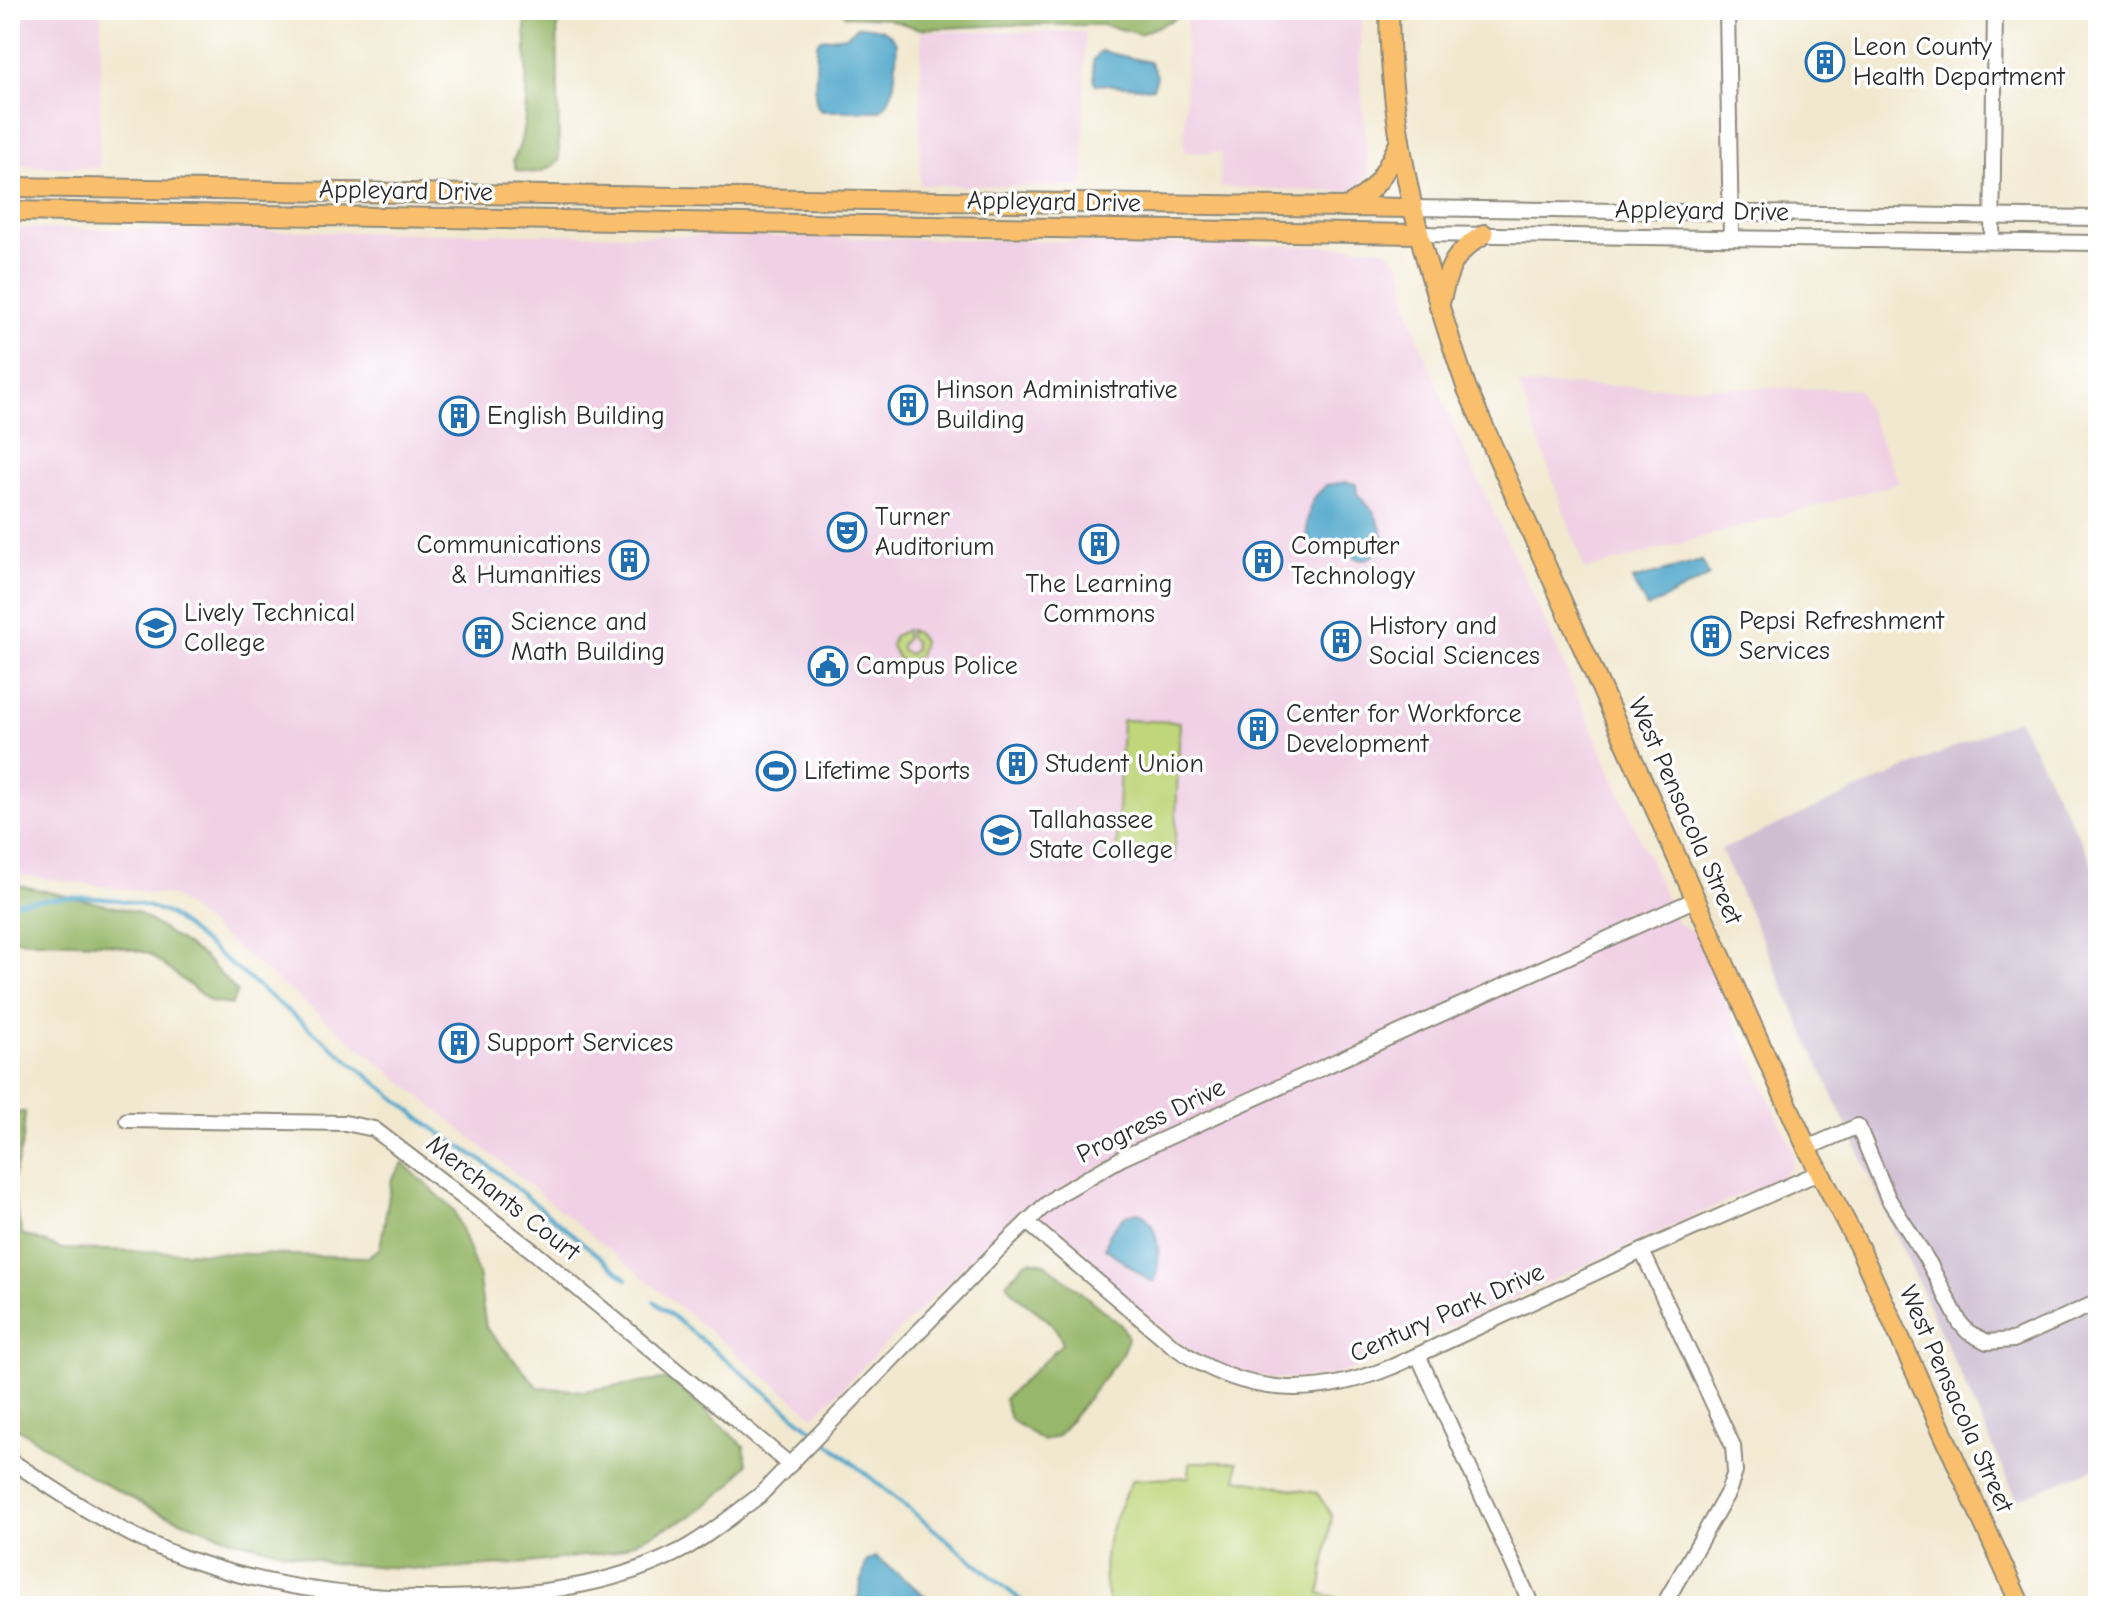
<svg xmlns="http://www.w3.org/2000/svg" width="2108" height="1616" font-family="'Comic Neue',sans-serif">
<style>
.built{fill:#f0d0e4}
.industrial{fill:#cebed1}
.green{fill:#bfd67a;stroke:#758052;stroke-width:2}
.forest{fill:#97b76a;stroke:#61714a;stroke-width:2}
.water{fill:#4ca5c9;stroke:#3c687a;stroke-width:2}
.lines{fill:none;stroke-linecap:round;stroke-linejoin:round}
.stream{stroke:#4ca5c9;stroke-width:4}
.minor-casing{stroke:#8e8a7d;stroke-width:18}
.major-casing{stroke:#8e8a7d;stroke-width:22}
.minor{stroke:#fff;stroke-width:14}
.major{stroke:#f9bf6c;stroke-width:18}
.rail{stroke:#2b2b2b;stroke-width:4}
.labels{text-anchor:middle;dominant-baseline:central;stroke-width:7;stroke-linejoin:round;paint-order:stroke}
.poi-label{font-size:26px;fill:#2b2b2b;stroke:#fff;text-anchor:start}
.street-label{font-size:26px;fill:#2b2b2b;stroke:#fff}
</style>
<rect width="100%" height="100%" fill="#fff"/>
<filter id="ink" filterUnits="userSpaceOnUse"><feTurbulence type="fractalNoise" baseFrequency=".0125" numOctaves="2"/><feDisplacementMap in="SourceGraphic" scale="16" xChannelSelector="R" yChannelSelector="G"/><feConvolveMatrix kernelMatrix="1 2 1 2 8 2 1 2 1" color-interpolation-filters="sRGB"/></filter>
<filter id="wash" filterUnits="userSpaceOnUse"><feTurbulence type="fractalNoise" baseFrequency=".006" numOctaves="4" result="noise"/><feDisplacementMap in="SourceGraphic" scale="32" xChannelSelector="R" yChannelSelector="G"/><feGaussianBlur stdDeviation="1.8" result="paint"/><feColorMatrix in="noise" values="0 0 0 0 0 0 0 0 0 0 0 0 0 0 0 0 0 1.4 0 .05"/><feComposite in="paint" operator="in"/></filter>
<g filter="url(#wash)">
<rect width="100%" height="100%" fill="#f1e8cf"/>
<!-- built -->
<g class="built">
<path d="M10,10L101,12L99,168L10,166Z"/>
<path d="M1205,10H1363L1359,65L1369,175L1355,188L1345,192L1220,187L1221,153L1184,152L1187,14L1198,15Z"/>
<path d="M921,31L1085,32L1083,187L920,185Z"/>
<path d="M10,228L867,238L1370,247L1387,250L1402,266L1408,306L1417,334L1460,442L1536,602L1677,923L1695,933L1794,1153L1792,1167L1778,1178L1366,1365L1335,1375L1301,1379H1273L1237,1372L1190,1351L1019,1210L814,1416L173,896L20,875L10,876Z"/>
<path d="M1519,385L1858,389L1899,483L1585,570Z"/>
</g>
<!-- industrial -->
<path class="industrial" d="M2018,719L2098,874V1467L2017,1499L1721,850Z"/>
<!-- green -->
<g class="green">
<path d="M906,630V639L900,646L903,652L910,654L915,649L914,641L909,638V630L917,633L923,641L919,656L910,662L899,660L891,646L894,636Z"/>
<path d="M1122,720L1180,722L1174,861L1116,858Z"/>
<path d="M1190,1462H1237V1479L1317,1493L1332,1516L1320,1593L1337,1598L1334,1606H1110C1095,1561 1112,1520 1132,1480L1189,1477Z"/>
</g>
<!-- forest -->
<g class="forest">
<path d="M525,10H557L559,161C544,173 535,175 516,170L513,160C533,129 525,49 525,10Z"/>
<path d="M841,10H1187L1175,19L1140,34L1103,25H1009L920,29L885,18L846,16Z"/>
<path d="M18,885L137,912L203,956L237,992L231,1005L211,1002L148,953L104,943L10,940V886Z"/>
<path d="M25,1112L23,1140L11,1188L22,1234L62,1249L368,1257L380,1248L392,1179L403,1163L454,1210L478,1274L486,1328L538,1387L583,1391L669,1379L744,1446L747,1464L730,1486L692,1516L613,1552L529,1563L432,1570L329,1563L231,1539L156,1511L91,1477L10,1423V1113Z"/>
<path d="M1030,1260L1045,1263L1122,1326L1128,1338L1121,1356L1058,1436L1043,1441L1010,1419L1004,1399L1062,1344C1058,1316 1020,1307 1007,1283L1024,1263Z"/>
</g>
<!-- water -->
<g class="water">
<path d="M859,26C877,27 887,28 897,43C895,63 898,100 879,111H821L817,105L815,96L817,43L821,39L846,36Z"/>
<path d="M1101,51L1150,62L1157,76L1153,88L1095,84L1093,61Z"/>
<path d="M1346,482L1356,484L1357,494L1374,512L1387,544C1371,555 1364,571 1346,549C1336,549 1331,556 1322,555C1301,552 1306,514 1313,500C1316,495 1322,490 1326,485Z"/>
<path d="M1702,561L1709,576L1647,608L1632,580Z"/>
<path d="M1139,1212C1160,1223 1161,1259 1155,1281H1150L1105,1248C1108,1231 1121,1214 1139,1212Z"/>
<path d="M876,1557L938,1606H856L866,1562Z"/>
</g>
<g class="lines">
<!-- stream -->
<g class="stream">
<path d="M10,903C66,896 116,892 169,914L427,1124L487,1164L627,1279"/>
<path d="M654,1301L1028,1606"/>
</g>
</g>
</g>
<g filter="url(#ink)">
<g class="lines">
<defs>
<g id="minor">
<path d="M1727,10L1731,238"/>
<path d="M1411,208L2098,218"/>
<path d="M1417,234L2098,243"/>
<path d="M1992,241L1995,10"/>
<path d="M127,1120L345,1123L374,1129L534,1252L790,1465"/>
<path d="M1807,1148L1858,1126L1888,1198L1929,1263L1960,1323L1968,1332L1987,1342L2013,1340L2098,1302"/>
<path d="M1027,1222L1172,1345C1243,1397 1315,1399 1394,1366L1642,1251L1820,1172"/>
<path d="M1642,1251L1733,1446L1735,1472L1728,1492L1663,1606"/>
<path d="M1418,1355L1532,1606"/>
<path d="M10,1460C65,1497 122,1535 185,1558C281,1592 377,1602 478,1597C550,1593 620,1583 684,1549C711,1534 734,1514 759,1496L998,1250L1042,1208L1058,1195L1122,1158L1696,899"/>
</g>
<g id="major">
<path d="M1389,10C1390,145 1423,263 1467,389L1807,1148L1859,1247L2021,1606"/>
<path d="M10,187L1411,208"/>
<path d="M1349,206C1379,188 1385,172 1400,141"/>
<path d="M10,211L1417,234"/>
<path d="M1439,307C1449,270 1449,256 1484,234"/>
</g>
</defs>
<!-- minor casing -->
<use href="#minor" class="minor-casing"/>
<!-- major casing -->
<use href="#major" class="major-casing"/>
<!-- minor -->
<use href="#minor" class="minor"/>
<!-- major -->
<use href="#major" class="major"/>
<!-- rail -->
<path class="rail" d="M10,1601L39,1606"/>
</g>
</g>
<!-- icons -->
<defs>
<symbol id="building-ring" viewBox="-11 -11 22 22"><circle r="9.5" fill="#fff" stroke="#1f6fb2" stroke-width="1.5"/><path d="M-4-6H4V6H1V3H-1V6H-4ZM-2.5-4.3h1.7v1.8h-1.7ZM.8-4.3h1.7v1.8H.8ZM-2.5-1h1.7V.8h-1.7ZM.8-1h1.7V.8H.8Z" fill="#1f6fb2"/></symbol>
<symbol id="theatre-ring" viewBox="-11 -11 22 22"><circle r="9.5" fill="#fff" stroke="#1f6fb2" stroke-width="1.5"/><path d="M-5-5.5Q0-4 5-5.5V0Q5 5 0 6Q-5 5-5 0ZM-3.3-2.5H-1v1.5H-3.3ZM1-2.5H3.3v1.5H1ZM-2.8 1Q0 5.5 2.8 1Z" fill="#1f6fb2"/></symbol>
<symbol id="university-ring" viewBox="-11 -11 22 22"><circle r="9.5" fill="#fff" stroke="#1f6fb2" stroke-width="1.5"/><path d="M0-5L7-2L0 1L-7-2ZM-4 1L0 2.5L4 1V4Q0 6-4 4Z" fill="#1f6fb2"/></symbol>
<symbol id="civic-ring" viewBox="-11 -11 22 22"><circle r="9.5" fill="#fff" stroke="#1f6fb2" stroke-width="1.5"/><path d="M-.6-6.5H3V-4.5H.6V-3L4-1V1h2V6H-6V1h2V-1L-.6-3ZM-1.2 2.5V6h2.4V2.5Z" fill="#1f6fb2"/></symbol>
<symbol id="stadium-ring" viewBox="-11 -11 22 22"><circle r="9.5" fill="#fff" stroke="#1f6fb2" stroke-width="1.5"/><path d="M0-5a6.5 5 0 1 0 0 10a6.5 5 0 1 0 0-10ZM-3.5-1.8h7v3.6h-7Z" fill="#1f6fb2"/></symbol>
</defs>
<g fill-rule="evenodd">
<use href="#building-ring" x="1803" y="40" width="44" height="44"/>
<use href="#building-ring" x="886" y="383" width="44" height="44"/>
<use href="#building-ring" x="437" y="394" width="44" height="44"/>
<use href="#theatre-ring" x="825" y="510" width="44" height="44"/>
<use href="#building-ring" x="1077" y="522" width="44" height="44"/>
<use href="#building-ring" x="607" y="538" width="44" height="44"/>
<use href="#building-ring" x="1241" y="539" width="44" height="44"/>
<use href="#university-ring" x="134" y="606" width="44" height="44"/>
<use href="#building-ring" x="1689" y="614" width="44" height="44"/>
<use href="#building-ring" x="461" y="615" width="44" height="44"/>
<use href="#building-ring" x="1319" y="619" width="44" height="44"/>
<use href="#civic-ring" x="806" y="644" width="44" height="44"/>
<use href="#building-ring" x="1236" y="707" width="44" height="44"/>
<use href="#building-ring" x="995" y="742" width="44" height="44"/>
<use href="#stadium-ring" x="754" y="749" width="44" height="44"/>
<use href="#university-ring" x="979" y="813" width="44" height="44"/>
<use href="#building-ring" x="437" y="1021" width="44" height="44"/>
</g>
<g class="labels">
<!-- poi labels -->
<g class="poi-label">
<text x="1853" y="47">Leon County<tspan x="1853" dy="30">Health Department</tspan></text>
<text x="936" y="390">Hinson Administrative<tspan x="936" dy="30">Building</tspan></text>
<text x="487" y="416">English Building</text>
<text x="875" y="517">Turner<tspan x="875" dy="30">Auditorium</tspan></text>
<text x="601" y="545" text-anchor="end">Communications<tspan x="601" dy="30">&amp; Humanities</tspan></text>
<text x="1291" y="546">Computer<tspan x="1291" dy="30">Technology</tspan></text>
<text x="1099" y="584" text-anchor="middle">The Learning<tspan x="1099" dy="30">Commons</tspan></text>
<text x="184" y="613">Lively Technical<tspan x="184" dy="30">College</tspan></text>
<text x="1739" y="621">Pepsi Refreshment<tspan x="1739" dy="30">Services</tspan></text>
<text x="511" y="622">Science and<tspan x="511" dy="30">Math Building</tspan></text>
<text x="1369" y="626">History and<tspan x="1369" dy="30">Social Sciences</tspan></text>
<text x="856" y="666">Campus Police</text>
<text x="1286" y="714">Center for Workforce<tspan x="1286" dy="30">Development</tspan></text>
<text x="1045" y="764">Student Union</text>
<text x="804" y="771">Lifetime Sports</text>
<text x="1029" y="820">Tallahassee<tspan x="1029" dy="30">State College</tspan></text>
<text x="487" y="1043">Support Services</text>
</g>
<!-- street labels -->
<g class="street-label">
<text transform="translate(406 191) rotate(1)">Appleyard Drive</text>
<text transform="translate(1054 202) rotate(1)">Appleyard Drive</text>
<text transform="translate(1702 211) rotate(1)">Appleyard Drive</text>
<text transform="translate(1685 811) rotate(66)">West Pensacola Street</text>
<text transform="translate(1151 1121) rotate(-26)">Progress Drive</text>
<text transform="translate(503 1198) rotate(38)">Merchants Court</text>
<text transform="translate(1447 1313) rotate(-24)">Century Park Drive</text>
<text transform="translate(1956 1399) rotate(66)">West Pensacola Street</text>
</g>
</g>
<!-- margin -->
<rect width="2108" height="1616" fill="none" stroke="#fff" stroke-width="40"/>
</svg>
